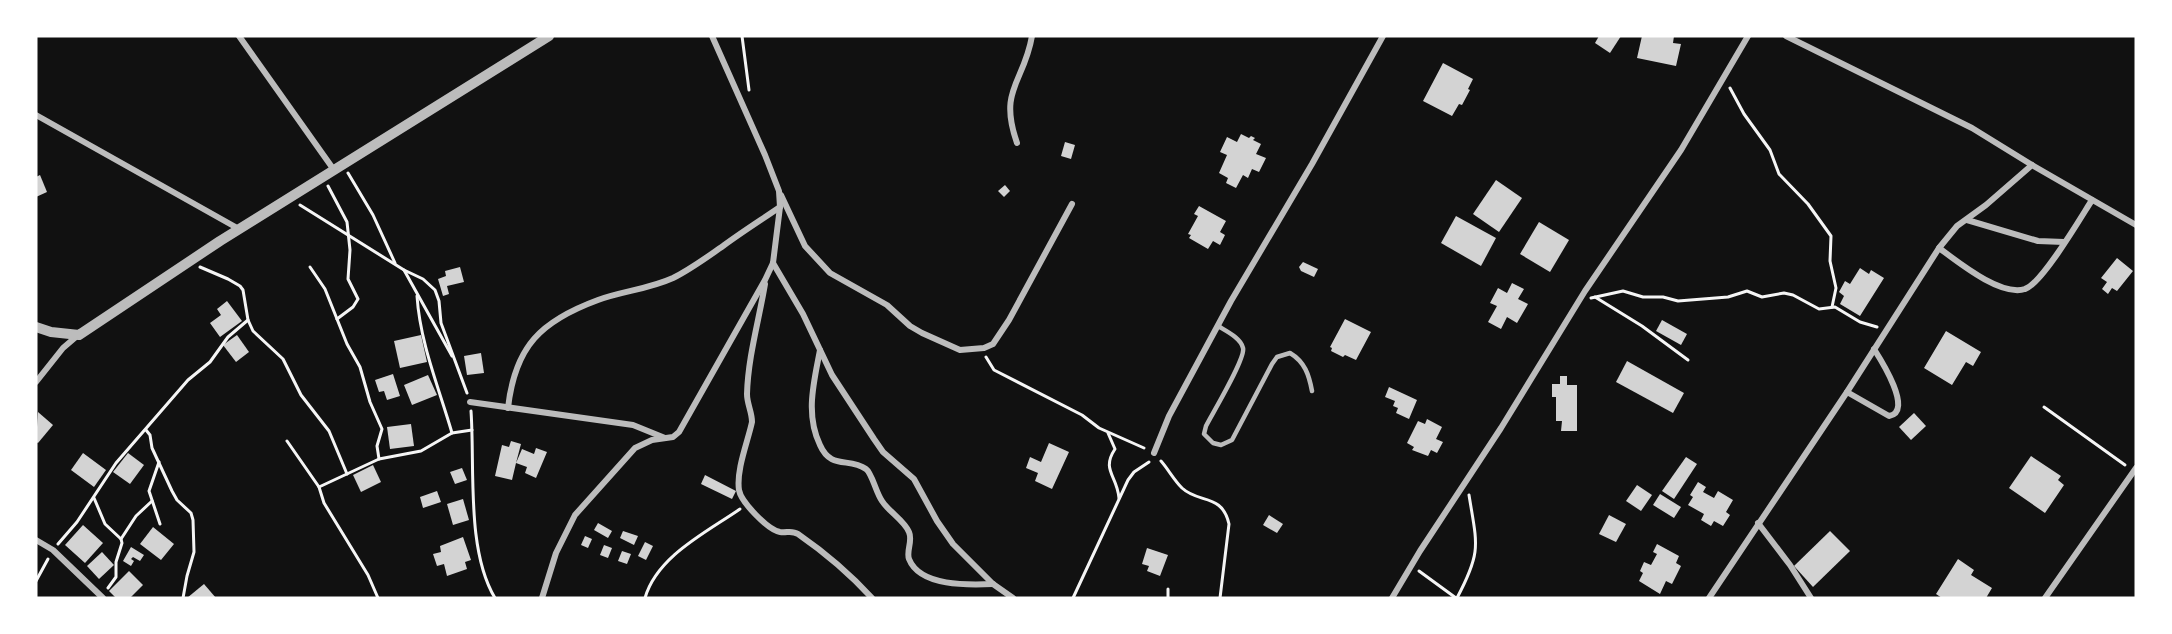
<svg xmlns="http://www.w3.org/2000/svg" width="2172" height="634" font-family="'PT Sans Narrow',sans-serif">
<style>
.building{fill:#d3d3d3}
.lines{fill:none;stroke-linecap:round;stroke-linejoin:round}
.path{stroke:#f5f5f5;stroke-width:3}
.service{stroke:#bcbcbc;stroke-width:4.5}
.minor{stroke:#bcbcbc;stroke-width:6}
.tertiary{stroke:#bcbcbc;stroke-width:10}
</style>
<rect width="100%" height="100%" fill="#111"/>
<!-- building -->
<g class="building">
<path d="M1599,36H1621L1610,53L1595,43Z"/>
<path d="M1642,36H1674L1673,43L1681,44L1676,66L1637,58Z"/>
<path d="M1443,63L1473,79L1468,89L1470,90L1462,105L1459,104L1452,116L1423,101Z"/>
<path d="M1241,134L1249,138L1251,136L1255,138L1253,140L1261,144L1256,154L1266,158L1259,172L1252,169L1248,178L1243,175L1236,188L1226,183L1228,178L1219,173L1227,155L1220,152L1227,137L1237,142Z"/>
<path d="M1065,142L1075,145L1071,159L1061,156Z"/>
<path d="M40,175L47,192L36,197V177Z"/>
<path d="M1496,180L1522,198L1499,232L1473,214Z"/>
<path d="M1005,185L1010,191L1004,197L998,191Z"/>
<path d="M1199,206L1226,221L1220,232L1225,235L1220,245L1213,241L1208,249L1189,238L1191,235L1188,234L1198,216L1194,214Z"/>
<path d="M1456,216L1496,238L1481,266L1441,243Z"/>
<path d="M1539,222L1569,240L1550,272L1520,254Z"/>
<path d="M2117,258L2133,271L2117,291L2112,288L2108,294L2102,289L2107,282L2101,278Z"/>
<path d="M1303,262L1318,269L1314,277L1301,271L1299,267Z"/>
<path d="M460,267L464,282L447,286L449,294L443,296L438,279L446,276L445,271Z"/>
<path d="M1860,268L1869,274L1871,270L1884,278L1860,316L1840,304L1844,296L1839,292L1845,281L1850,284Z"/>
<path d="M1512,283L1524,289L1518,299L1528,304L1517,323L1507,317L1501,329L1488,322L1497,306L1490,303L1498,288L1507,293Z"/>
<path d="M227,301L242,321L220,337L210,323L221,315L217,309Z"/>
<path d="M1345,319L1371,332L1356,360L1345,355L1343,357L1331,351L1332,348L1330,347Z"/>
<path d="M1662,320L1687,334L1681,345L1656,331Z"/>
<path d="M1946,331L1981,352L1973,366L1966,362L1952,385L1924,368Z"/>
<path d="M237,335L249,352L236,362L223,345Z"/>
<path d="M421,335L427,362L400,368L394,341Z"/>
<path d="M481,353L484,373L467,375L464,356Z"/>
<path d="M1627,361L1684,393L1673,413L1616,382Z"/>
<path d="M393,374L400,396L387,400L384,391L379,392L375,380Z"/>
<path d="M428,375L437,395L412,405L404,385Z"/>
<path d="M1560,376H1567V385H1577V431H1561L1562,421H1556V397H1552V384H1560Z"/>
<path d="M1389,387L1417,400L1409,419L1396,413L1398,408L1393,406L1395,401L1385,397Z"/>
<path d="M38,412L53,425L38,443L36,442Z"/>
<path d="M1914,413L1926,426L1911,440L1899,427Z"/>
<path d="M1427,419L1442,427L1436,439L1443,442L1437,453L1431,450L1428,456L1412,450L1414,447L1407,443L1418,421L1425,424Z"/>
<path d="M411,424L414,446L390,449L387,427Z"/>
<path d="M511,441L521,444L516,463L522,449L534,454L536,448L547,452L536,478L525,473L527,467L516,463L512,480L495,476L502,445L509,447Z"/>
<path d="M1049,443L1069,452L1052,489L1035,481L1038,473L1026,468L1030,457L1041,462Z"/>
<path d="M83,453L106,470L94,487L71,470Z"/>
<path d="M128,453L144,465L130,484L113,472Z"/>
<path d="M2031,456L2061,476L2058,480L2064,485L2045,513L2009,488Z"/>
<path d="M1686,457L1697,464L1674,499L1662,491Z"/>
<path d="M373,465L381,482L361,492L353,475Z"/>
<path d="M462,468L467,480L455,484L450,472Z"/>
<path d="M705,475L736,491L732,499L701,484Z"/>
<path d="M1698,482L1706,487L1703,492L1714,498L1718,491L1733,500L1726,512L1730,515L1723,526L1714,521L1711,526L1701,520L1704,514L1688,505L1693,497L1690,495Z"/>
<path d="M1637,485L1652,495L1641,511L1626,501Z"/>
<path d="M437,491L441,502L423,508L420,497Z"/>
<path d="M1660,494L1681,507L1674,518L1653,505Z"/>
<path d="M463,499L469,520L453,525L447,504Z"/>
<path d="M1269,515L1283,524L1277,533L1263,525Z"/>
<path d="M1609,515L1626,524L1616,542L1599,534Z"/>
<path d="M598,523L612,531L608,538L594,530Z"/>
<path d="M83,525L103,543L85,563L65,545Z"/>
<path d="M153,527L174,544L161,560L140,544Z"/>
<path d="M623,531L638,536L634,545L620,538Z"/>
<path d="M1830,531L1850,551L1813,587L1794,566Z"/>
<path d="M585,536L592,539L588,548L581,545Z"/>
<path d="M463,537L471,560L465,562L467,569L447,576L444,564L437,566L433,554L441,552L440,546Z"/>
<path d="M645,542L653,546L646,560L638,556Z"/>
<path d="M1657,544L1679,556L1676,563L1681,566L1672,584L1666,581L1660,594L1639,581L1643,573L1640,571L1644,562L1651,565L1657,554L1653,552Z"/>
<path d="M604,545L612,548L608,558L600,555Z"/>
<path d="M131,547L144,555L140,561L133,557L131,559L134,561L131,566L123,561Z"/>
<path d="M1147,548L1168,555L1160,576L1147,571L1149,566L1142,564Z"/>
<path d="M622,551L631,554L627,564L618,561Z"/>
<path d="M102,552L114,565L99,579L87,566Z"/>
<path d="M1958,559L1974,570L1971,575L1992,588L1986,598H1942L1936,594Z"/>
<path d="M129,571L143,585L130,598H116L109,591Z"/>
<path d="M204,584L216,598H187Z"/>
</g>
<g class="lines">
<!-- path -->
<g class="path">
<path d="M742,36L749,90"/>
<path d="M1730,88L1744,114L1770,150L1779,174L1808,204L1831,236L1830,261L1836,288L1832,307"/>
<path d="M348,173L373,215L395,263"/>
<path d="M328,186L347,222L350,250L348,279L358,299L353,307L337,319"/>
<path d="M300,205L404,270L423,279L435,290L439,301L441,323L467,393"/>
<path d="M200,267L228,279L240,286L243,290L248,320L253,331L283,359L301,395L329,431L347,474"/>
<path d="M310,267L325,289L347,344L360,367L370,402L382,429L377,446L379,459"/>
<path d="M404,270L452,356"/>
<path d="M417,296C420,343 439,388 452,433"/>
<path d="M1595,297L1642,326L1688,360"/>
<path d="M1591,298L1623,291L1643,297H1663L1678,301L1728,297L1747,291L1762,297L1784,293L1793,295L1819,309L1835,307L1860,322L1877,327"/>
<path d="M986,357L994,370L1082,415L1099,428L1144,448"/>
<path d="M2044,407L2125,465"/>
<path d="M471,411C475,467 466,550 495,598"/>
<path d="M146,430L150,435L152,448L172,491L177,500L191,513L193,520L194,552L187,576L183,598"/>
<path d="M1108,433L1115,449C1101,470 1117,475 1119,498"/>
<path d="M287,441L319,487L324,503L368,575L378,598"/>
<path d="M1161,461C1168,469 1174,480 1182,488C1199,504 1222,493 1229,524L1220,598"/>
<path d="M159,462L149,491L160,524"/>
<path d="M319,487L379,459L421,451L452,433L472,430"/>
<path d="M94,498L105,524L121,539L122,543L116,562V577L108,588"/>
<path d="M121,539L136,516L152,501"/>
<path d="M58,544L77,522L116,463L188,380L210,362L228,337L248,320"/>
<path d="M1419,571L1456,598"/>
<path d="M36,581L48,559"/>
<path d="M645,598C657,556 707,532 740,509"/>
<path d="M1073,598L1128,480L1134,472L1149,462"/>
<path d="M1168,598V589"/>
<path d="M1457,598C1482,551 1477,545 1469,495"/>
</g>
<!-- service -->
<path class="service" d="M1218,326C1226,331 1241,338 1243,348C1246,358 1212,414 1206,426L1204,434L1213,443L1221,445L1232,440L1272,364L1277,357L1290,353C1305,362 1309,375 1312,391"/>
<!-- minor -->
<g class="minor">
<path d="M239,36L334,170"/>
<path d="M1786,36L1972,128L2032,165L2136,225"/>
<path d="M36,115L239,229"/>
<path d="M1017,143C998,89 1024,83 1032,36"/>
<path d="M781,195L805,246L830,273L887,305L910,326L922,333L960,350L984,348L993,344L1009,320L1072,204"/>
<path d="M1967,220L2038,241L2064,242"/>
<path d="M1939,248C1958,262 2001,297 2025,289C2042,284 2081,217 2092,200"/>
<path d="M773,263L803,314L832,375L874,439L883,452L914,479L937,521L953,544L993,584L1013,598"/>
<path d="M765,284C759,320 748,357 747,394C747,404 752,412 752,422C748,441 736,470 739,490C741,502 768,530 780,532C787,533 792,530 798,534C824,552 850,574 872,598"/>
<path d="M820,350C814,382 805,414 820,445C831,470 849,457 866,469C872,473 876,493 882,501C889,512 904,520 909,532C913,541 906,551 909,559C920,587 969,585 993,584"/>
<path d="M36,382L63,348L77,336"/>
<path d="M1847,392L1889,416C1914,412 1881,360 1874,349"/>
<path d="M470,402L633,425L665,438"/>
<path d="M508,408C515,346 541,321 598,300C623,291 649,289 673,278C691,269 707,257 723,246C742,232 761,220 780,207"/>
<path d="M1154,453L1169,416L1231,301L1312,164L1383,36"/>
<path d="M1758,523L1790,565L1811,598"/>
<path d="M36,540L53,550L103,598"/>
<path d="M542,598L556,553L575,515L635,448L652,440L673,437L679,432L765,280L773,263L780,207L779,191L765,155L712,36"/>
<path d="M1392,598L1420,551L1501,428L1585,291L1681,150L1748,36"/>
<path d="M1709,598L1847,392L1939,248L1957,226L1986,205L2032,165"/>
<path d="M2045,598L2136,468"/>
</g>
<!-- tertiary -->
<path class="tertiary" d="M36,327L51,332L79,335L220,241L549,36"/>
</g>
<!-- border -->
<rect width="2172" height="634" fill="none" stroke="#ffffff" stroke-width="75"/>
</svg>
